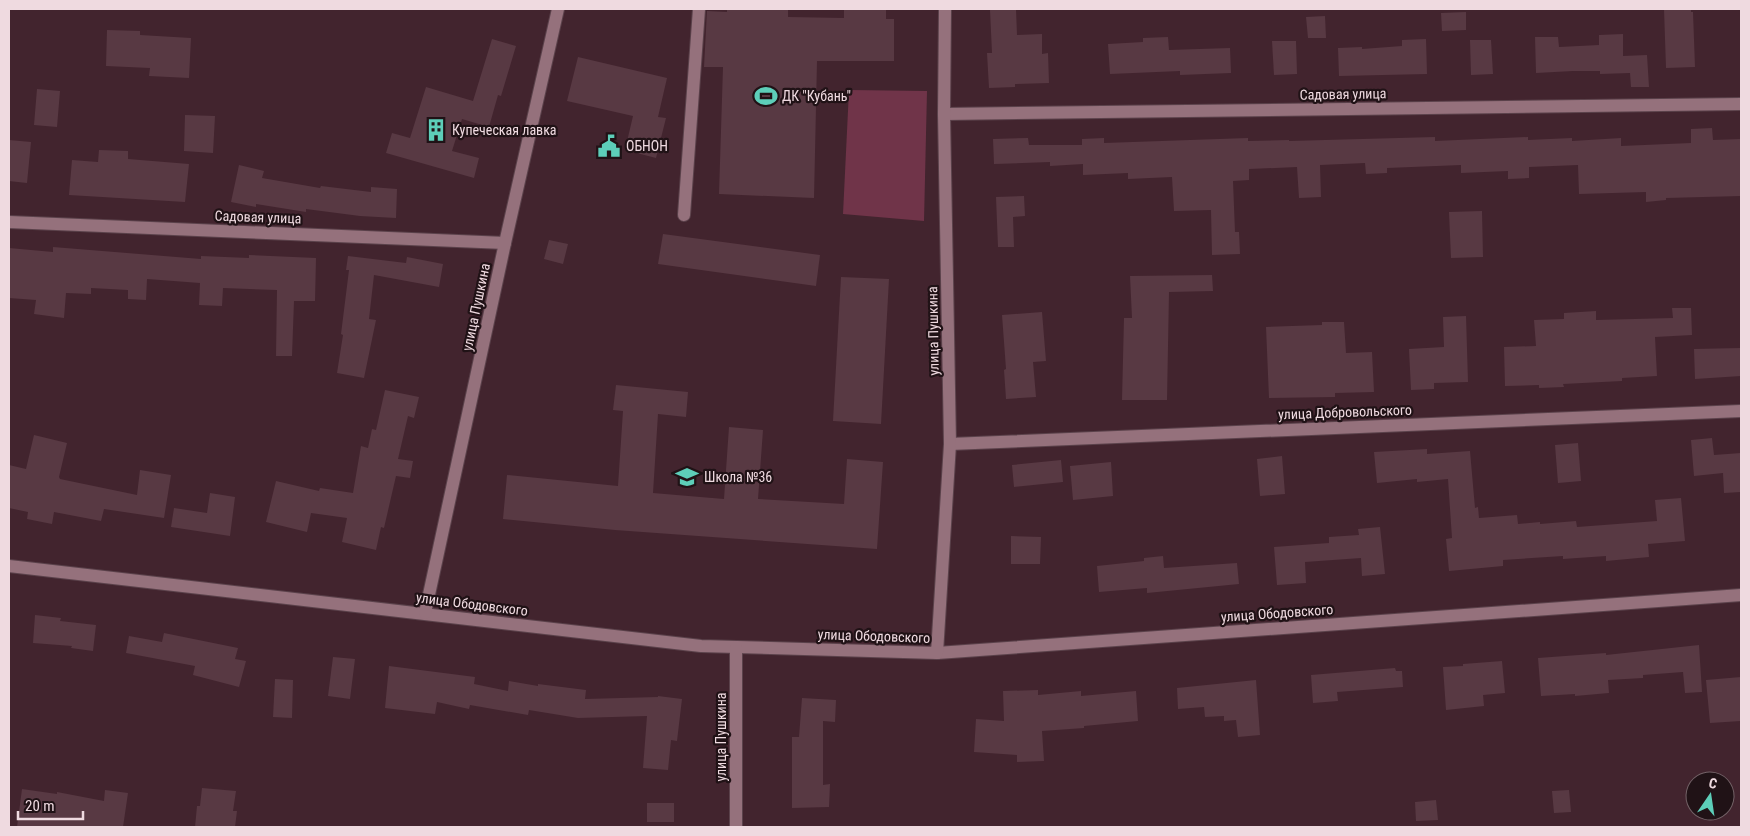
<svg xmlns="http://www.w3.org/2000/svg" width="1750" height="836" font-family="'Roboto Condensed',sans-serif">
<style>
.green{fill:#703449}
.building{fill:#583943}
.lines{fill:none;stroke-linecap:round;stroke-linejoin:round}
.service-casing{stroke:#5b424b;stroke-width:14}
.minor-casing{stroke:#5b424b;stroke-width:14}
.tertiary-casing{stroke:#5b424b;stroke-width:14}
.service{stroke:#95717c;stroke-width:12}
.minor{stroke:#95717c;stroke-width:12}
.tertiary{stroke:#95717c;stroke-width:12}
.labels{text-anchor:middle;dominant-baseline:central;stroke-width:4.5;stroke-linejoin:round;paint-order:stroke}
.street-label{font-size:14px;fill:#efdae0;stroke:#201216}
.poi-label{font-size:14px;fill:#efdae0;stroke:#201216;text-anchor:start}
</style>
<rect width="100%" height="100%" fill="#42242e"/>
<!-- green -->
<path class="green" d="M849,90L927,91L924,221L843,214Z"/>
<!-- building -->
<g class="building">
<path d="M727,9H788V17L844,18V9H886V19H894V61H817L814,198L719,194L723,67H704L707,11L727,12Z"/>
<path d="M1016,9L1017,35L1042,34V54L1048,53L1049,83L1015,84V87L989,88L987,53H992L990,10Z"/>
<path d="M1664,9H1691V12H1693L1695,67L1666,68Z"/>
<path d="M1466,12V30L1442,31L1441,13Z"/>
<path d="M1325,16L1326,38H1308L1306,17Z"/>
<path d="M107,30L140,31V35L191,38L189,78L149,76L150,68L106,66Z"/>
<path d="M1623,34V56L1647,55L1649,87H1631L1630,73L1600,74V71H1573L1536,73L1535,37H1558L1559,47L1599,45V35Z"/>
<path d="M1168,37L1169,50L1230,48L1231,73L1180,75V71L1110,74L1108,44L1143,42V38Z"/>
<path d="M492,39L516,46L501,96L498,95L489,127L462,119L452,151L479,158L474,178L386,153L392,133L410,138L426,87L473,101Z"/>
<path d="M1426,39L1427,74L1339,76L1338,48L1362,47V49L1402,46V40Z"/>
<path d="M1470,40H1491L1493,74L1471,75Z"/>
<path d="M1272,41H1296L1297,74L1274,75Z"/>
<path d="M578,57L667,78L658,117L666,118L656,158L625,150L633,116L567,101Z"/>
<path d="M37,89L60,91L57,127L34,125Z"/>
<path d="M185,115L215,116L213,153L184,151Z"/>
<path d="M1712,128L1713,140L1741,139V196L1666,198V200L1646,202V192L1579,194L1578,165L1529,167V178L1508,179V171L1461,173V165L1387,168V173L1366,174L1365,163L1320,165L1321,197L1299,198L1297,167L1249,169V180L1233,181L1235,232H1239L1240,254L1212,255L1211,210L1174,211L1172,177L1128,179V173L1083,175V164L1050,166V162L994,164L993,139L1028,138L1029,145H1082V139L1104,138V143L1248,138V141L1289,140V141L1435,137V141L1528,137V140L1572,138V141L1621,138V146L1691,143V129Z"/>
<path d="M9,140L31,142L27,183L9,181Z"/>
<path d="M99,150L128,151V159L189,164L185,202L69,195L72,160L98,162Z"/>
<path d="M239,165L264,171L262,178L320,188L321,186L371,192V187L397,189L396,218L360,216L306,209V212L256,204V207L231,202Z"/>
<path d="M1024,196L1025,216L1013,217L1014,247H998L996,197Z"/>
<path d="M1482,211L1483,257L1451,258L1449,212Z"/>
<path d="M663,234L820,255L816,286L658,264Z"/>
<path d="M549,240L568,244L563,264L544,259Z"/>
<path d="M53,247L201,259V256L249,258V255L316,258L315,301H294L292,356H276L277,290L223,288L222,306L199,305L200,283L147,279L146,300L128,299V290L91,288V294L66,293L64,318L34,314L36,300L9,298V248L53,252Z"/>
<path d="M348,256L406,263L407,257L443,264L439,287L374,275L369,319L376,320L364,378L337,373L343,335L341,334L349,270H346Z"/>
<path d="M1212,275L1213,291L1169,292L1167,400H1122L1124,318H1132L1130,276Z"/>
<path d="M841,277L889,279L881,424L833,421Z"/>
<path d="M1672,308H1691L1692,335L1655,337L1657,376L1622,378V381L1563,384L1564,387L1539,388V385L1505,386L1504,347L1536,346L1534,320L1564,319V313L1596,311V320L1673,318Z"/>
<path d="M1042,312L1046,361L1033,362L1036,397L1006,399L1004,370L1006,369L1002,315Z"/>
<path d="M1466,316L1468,382L1434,383V389L1411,390L1409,349L1444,347L1443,317Z"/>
<path d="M1322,322H1344L1346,353L1372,352L1374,392L1335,393V397L1269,398L1266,327L1322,325Z"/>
<path d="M1741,348V376L1695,379L1694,349Z"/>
<path d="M616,385L688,392L686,417L658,414L653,493L724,499L729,427L763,430L758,499L844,504L847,459L883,462L877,549L615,530L503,519L507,475L618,486L623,411L613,410Z"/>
<path d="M385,390L419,397L414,418L408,416L398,459L413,461L410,478L396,476L384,528L381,527L376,550L342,542L347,518L311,513L307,532L266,522L276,481L319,491L320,488L353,493L361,446L368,448L372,429L376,430Z"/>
<path d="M34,435L67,443L59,477L60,479L137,495L140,470L171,475L164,518L104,509L101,521L54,512L52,524L27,519L28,512L9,508V465L26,469Z"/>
<path d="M1712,438L1714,455L1741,453V492L1724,493L1723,473L1694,476L1691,440Z"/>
<path d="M1578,443L1581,481L1558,483L1555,445Z"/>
<path d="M1427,449V454L1470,451L1475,508L1478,507L1479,518L1517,515L1518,524L1540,522V524L1576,521L1577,527L1657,521L1655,500L1681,498L1685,541L1648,544L1649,557L1606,561V556L1563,559V556L1503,560V566L1449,571L1446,539L1452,538L1448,479L1417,482V479L1377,483L1374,452Z"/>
<path d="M1282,456L1285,494L1260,496L1257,459Z"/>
<path d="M1061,460L1063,482L1014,487L1012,465Z"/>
<path d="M1111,462L1113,496L1073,500L1070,466Z"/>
<path d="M210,493L235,497L230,536L171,527L174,508L207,513Z"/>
<path d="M1380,527L1385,574L1362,576L1361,558L1305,562L1306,583L1277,585L1274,547L1329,543V537L1359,535L1358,529Z"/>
<path d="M1011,536L1041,537L1040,564H1011Z"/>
<path d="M1163,556L1164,568L1237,563L1239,584L1147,593V588L1099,592L1097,566L1144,561V558Z"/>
<path d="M35,615L61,618L60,621L96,625L93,651L71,648L72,646L33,643Z"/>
<path d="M164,633L238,648L235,659L246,661L239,687L193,675L195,666L126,653L129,636L162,642Z"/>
<path d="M1699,645L1702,692L1685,693L1683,672L1643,675V678L1608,680L1609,693L1575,696V694L1541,696L1538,658L1606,653V655Z"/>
<path d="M333,657L355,659L350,699L328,696Z"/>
<path d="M1502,661L1505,693L1483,695L1484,706L1446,710L1443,667L1463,666V664Z"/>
<path d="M389,666L475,677L474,684L508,691L509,681L538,686V684L586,690L585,699L658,697V696L682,699L677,741L671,740L668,770L643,768L647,716L578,718L529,710L528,715L470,705L469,709L437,702L435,714L385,708Z"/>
<path d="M1395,668L1396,671H1402L1403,687L1337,692L1338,701L1313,703L1311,675Z"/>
<path d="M1741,677V721L1710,723L1706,680Z"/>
<path d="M275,679L293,680L292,718L273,717Z"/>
<path d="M1256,680L1260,735L1238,737L1236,720L1224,721V716L1205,717L1204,707L1178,709L1177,688Z"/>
<path d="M1038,690V695L1081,691V696L1136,691L1138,721L1084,726V728L1042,731L1044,761L1017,762V755L974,752L976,719L1004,721L1003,691Z"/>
<path d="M802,698L836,700L835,722L823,721V785L830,784L829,807L792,808V737H799Z"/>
<path d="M202,788L236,791L233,811H237L235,827H195L197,806H200Z"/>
<path d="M22,789L57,794V792L104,801L105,790L128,793L123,827H17Z"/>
<path d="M1569,790L1571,812L1554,813L1552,791Z"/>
<path d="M1436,800L1438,820L1416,821L1415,802Z"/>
<rect x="647" y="803" width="27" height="19"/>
</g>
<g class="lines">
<defs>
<path id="service" d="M684,215L699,9"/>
<g id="minor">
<path d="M944,114L1741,104"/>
<path d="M9,222L505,243"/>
<path d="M950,444L1741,411"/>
<path d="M937,653L1741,595"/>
</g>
<g id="tertiary">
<path d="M9,566L701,646L937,653L950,444L944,114L945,9"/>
<path d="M425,613L505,243L558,9"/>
<path d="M736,647V827"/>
</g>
</defs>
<!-- service casing -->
<use href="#service" class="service-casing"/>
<!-- minor casing -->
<use href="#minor" class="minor-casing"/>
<!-- tertiary casing -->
<use href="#tertiary" class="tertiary-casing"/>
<!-- service -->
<use href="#service" class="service"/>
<!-- minor -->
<use href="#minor" class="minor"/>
<!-- tertiary -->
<use href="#tertiary" class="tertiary"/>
</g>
<!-- icons -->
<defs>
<symbol id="stadium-bare" viewBox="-9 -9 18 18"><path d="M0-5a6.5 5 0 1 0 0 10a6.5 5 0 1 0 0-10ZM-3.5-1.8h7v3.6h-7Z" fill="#5dceb9" stroke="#201216" stroke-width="2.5" paint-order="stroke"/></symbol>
<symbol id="building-bare" viewBox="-9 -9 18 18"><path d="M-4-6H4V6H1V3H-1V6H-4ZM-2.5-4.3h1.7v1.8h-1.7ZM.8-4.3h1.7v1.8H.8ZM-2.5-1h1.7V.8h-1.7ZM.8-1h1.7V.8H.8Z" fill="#5dceb9" stroke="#201216" stroke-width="2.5" paint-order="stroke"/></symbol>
<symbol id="civic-bare" viewBox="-9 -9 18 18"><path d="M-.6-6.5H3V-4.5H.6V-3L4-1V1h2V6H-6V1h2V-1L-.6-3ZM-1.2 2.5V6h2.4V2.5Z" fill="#5dceb9" stroke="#201216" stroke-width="2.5" paint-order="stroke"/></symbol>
<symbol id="school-bare" viewBox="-9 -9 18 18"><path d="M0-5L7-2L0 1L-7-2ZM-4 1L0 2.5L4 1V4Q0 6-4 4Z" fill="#5dceb9" stroke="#201216" stroke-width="2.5" paint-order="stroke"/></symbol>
</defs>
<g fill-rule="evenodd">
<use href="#stadium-bare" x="750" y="80" width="32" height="32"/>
<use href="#building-bare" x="420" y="114" width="32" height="32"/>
<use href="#civic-bare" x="593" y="130" width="32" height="32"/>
<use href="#school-bare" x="671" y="461" width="32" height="32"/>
</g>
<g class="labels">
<!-- street labels -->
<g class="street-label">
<text transform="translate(1343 94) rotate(-1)">Садовая улица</text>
<text transform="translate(258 217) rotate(2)">Садовая улица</text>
<text transform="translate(476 307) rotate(-78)">улица Пушкина</text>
<text transform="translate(933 331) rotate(-91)">улица Пушкина</text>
<text transform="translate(1345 412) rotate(-2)">улица Добровольского</text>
<text transform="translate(472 604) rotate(7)">улица Ободовского</text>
<text transform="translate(1277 613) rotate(-4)">улица Ободовского</text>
<text transform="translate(874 636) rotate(2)">улица Ободовского</text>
<text transform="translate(721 737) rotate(-90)">улица Пушкина</text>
</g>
<!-- poi labels -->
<g class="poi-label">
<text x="782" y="96">ДК "Кубань"</text>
<text x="452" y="130">Купеческая лавка</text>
<text x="626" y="146">ОБНОН</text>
<text x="704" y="477">Школа №36</text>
</g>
</g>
<!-- border -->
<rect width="1750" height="836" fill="none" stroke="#efdae0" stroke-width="20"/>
<!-- north arrow -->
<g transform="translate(1710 796) rotate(13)"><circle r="24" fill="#201216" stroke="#736267"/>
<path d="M0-4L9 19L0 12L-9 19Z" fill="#5dceb9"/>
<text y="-8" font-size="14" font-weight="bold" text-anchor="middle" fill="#efdae0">С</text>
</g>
<!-- scale -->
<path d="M18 811v8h65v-8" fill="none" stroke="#efdae0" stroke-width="2.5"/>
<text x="25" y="811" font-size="15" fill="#efdae0" stroke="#201216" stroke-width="4" paint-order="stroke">20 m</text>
</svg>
